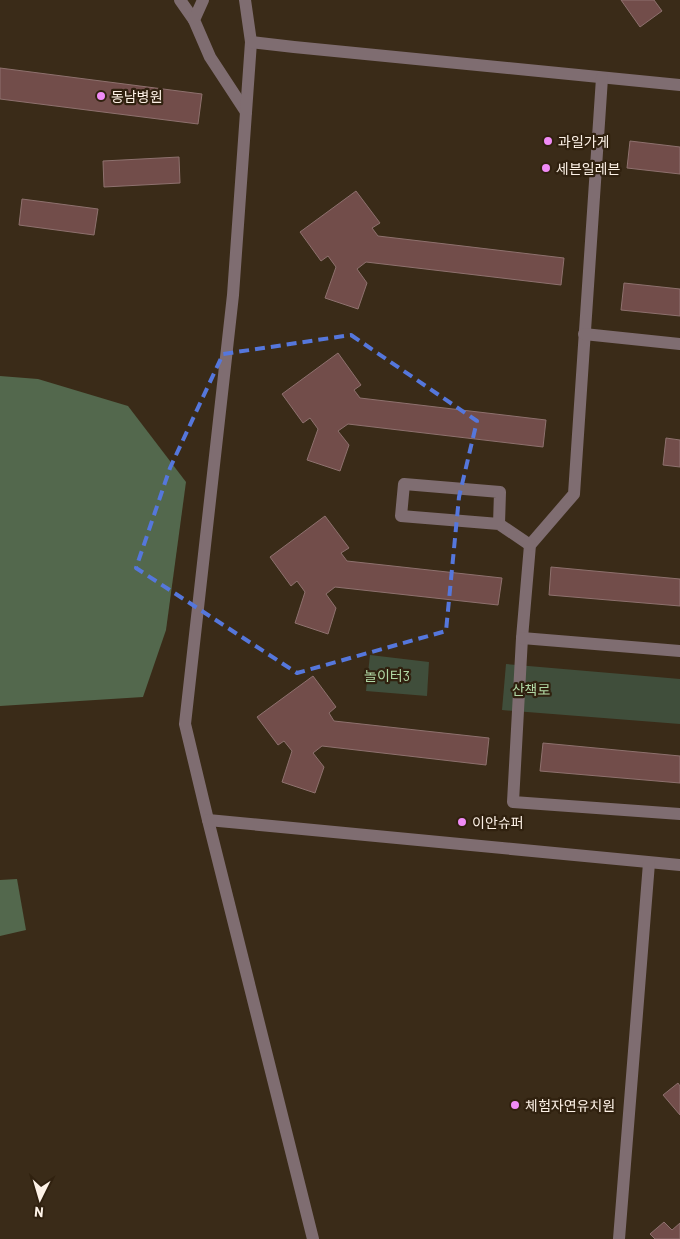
<svg xmlns="http://www.w3.org/2000/svg" width="680" height="1239" font-family="Barlow,'Noto Sans KR',sans-serif">
<style>
.green{fill:#404e3b}
.forest{fill:#53684d}
.building{fill:#724d4a;stroke:#8e716e}
.lines{fill:none;stroke-linecap:round;stroke-linejoin:round}
.minor{stroke:#7f6d71;stroke-width:12}
.marked{fill:none;stroke:#5577dc;stroke-width:4;stroke-dasharray:10 6;stroke-linejoin:round}
.poi-dot{fill:#f08bf6;stroke:#30210f;stroke-width:2}
.labels{text-anchor:middle;dominant-baseline:central;stroke-width:4.5;stroke-linejoin:round;paint-order:stroke}
.poi-label{font-size:14px;fill:#fdf2e7;stroke:#30210f;text-anchor:start}
.park-label{font-size:14px;fill:#b1d8a5;stroke:#30210f}
</style>
<rect width="100%" height="100%" fill="#3a2b18"/>
<!-- green -->
<g class="green">
<path d="M370,655L429,662L427,696L366,691Z"/>
<path d="M506,664L680,679V724L502,710Z"/>
</g>
<!-- forest -->
<g class="forest">
<path d="M0,376L38,379L128,406L186,482L166,630L143,697L0,706Z"/>
<path d="M17,879L26,930L0,936V880Z"/>
</g>
<!-- building -->
<g class="building">
<path d="M621,0H654L662,11L640,27Z"/>
<path d="M0,68L202,94L198,124L0,99Z"/>
<path d="M630,141L680,147V174L627,168Z"/>
<path d="M179,157L180,183L104,187L103,161Z"/>
<path d="M356,191L380,223L372,228L378,236L564,258L561,285L366,262L357,269L367,283L358,309L325,298L336,267L328,256L321,261L300,232Z"/>
<path d="M22,199L98,209L94,235L19,225Z"/>
<path d="M624,283L680,289V316L621,310Z"/>
<path d="M338,353L361,385L354,390L360,398L546,420L543,447L348,424L338,431L349,445L340,471L307,460L318,429L310,418L303,423L282,394Z"/>
<path d="M666,438L680,440V467L663,465Z"/>
<path d="M325,516L349,548L341,553L347,561L502,578L498,605L335,587L326,594L336,608L328,634L295,623L305,592L297,581L291,586L270,557Z"/>
<path d="M551,567L680,579V606L549,595Z"/>
<path d="M313,676L336,707L329,713L334,721L489,738L486,765L322,746L313,753L324,767L315,793L282,782L292,751L284,741L278,745L257,717Z"/>
<path d="M543,743L680,756V783L540,771Z"/>
<path d="M678,1083L680,1086V1115L663,1095Z"/>
<path d="M664,1222L672,1230L680,1223V1239H655L650,1234Z"/>
</g>
<g class="lines">
<!-- minor -->
<g class="minor">
<path d="M180,0L194,20"/>
<path d="M203,0L194,20L210,57L246,112"/>
<path d="M245,0L251,42L233,295L185,724L208,820L313,1239"/>
<path d="M251,42L294,47L680,85"/>
<path d="M602,78L574,494L530,545L522,638L513,802L680,814"/>
<path d="M584,334L680,344"/>
<path d="M499,524L500,492L404,484L401,516L499,524L530,545"/>
<path d="M522,638L680,651"/>
<path d="M208,820L680,865"/>
<path d="M619,1239L649,863"/>
</g>
</g>
<!-- marked area -->
<path class="marked" d="M351,335L477,421L459,497L446,631L297,673L136,568L170,468L223,354Z"/>
<!-- markers -->
<g class="poi-dot">
<circle cx="101" cy="96" r="5"/>
<circle cx="548" cy="141" r="5"/>
<circle cx="546" cy="168" r="5"/>
<circle cx="462" cy="822" r="5"/>
<circle cx="515" cy="1105" r="5"/>
</g>
<g class="labels">
<!-- poi labels -->
<g class="poi-label">
<text x="111" y="96">동남병원</text>
<text x="558" y="141">과일가게</text>
<text x="556" y="168">세븐일레븐</text>
<text x="472" y="822">이안슈퍼</text>
<text x="525" y="1105">체험자연유치원</text>
</g>
<!-- park labels -->
<g class="park-label">
<text x="387" y="675">놀이터3</text>
<text x="531" y="689">산책로</text>
</g>
</g>
<!-- north arrow -->
<g transform="translate(40 1199) rotate(185)" stroke="#30210f" stroke-width="4" paint-order="stroke">
<path d="M0-4L9 19L0 12L-9 19Z" fill="#fdf2e7"/>
<text y="-8" font-size="14" font-weight="bold" text-anchor="middle" fill="#fdf2e7">N</text>
</g>
</svg>
